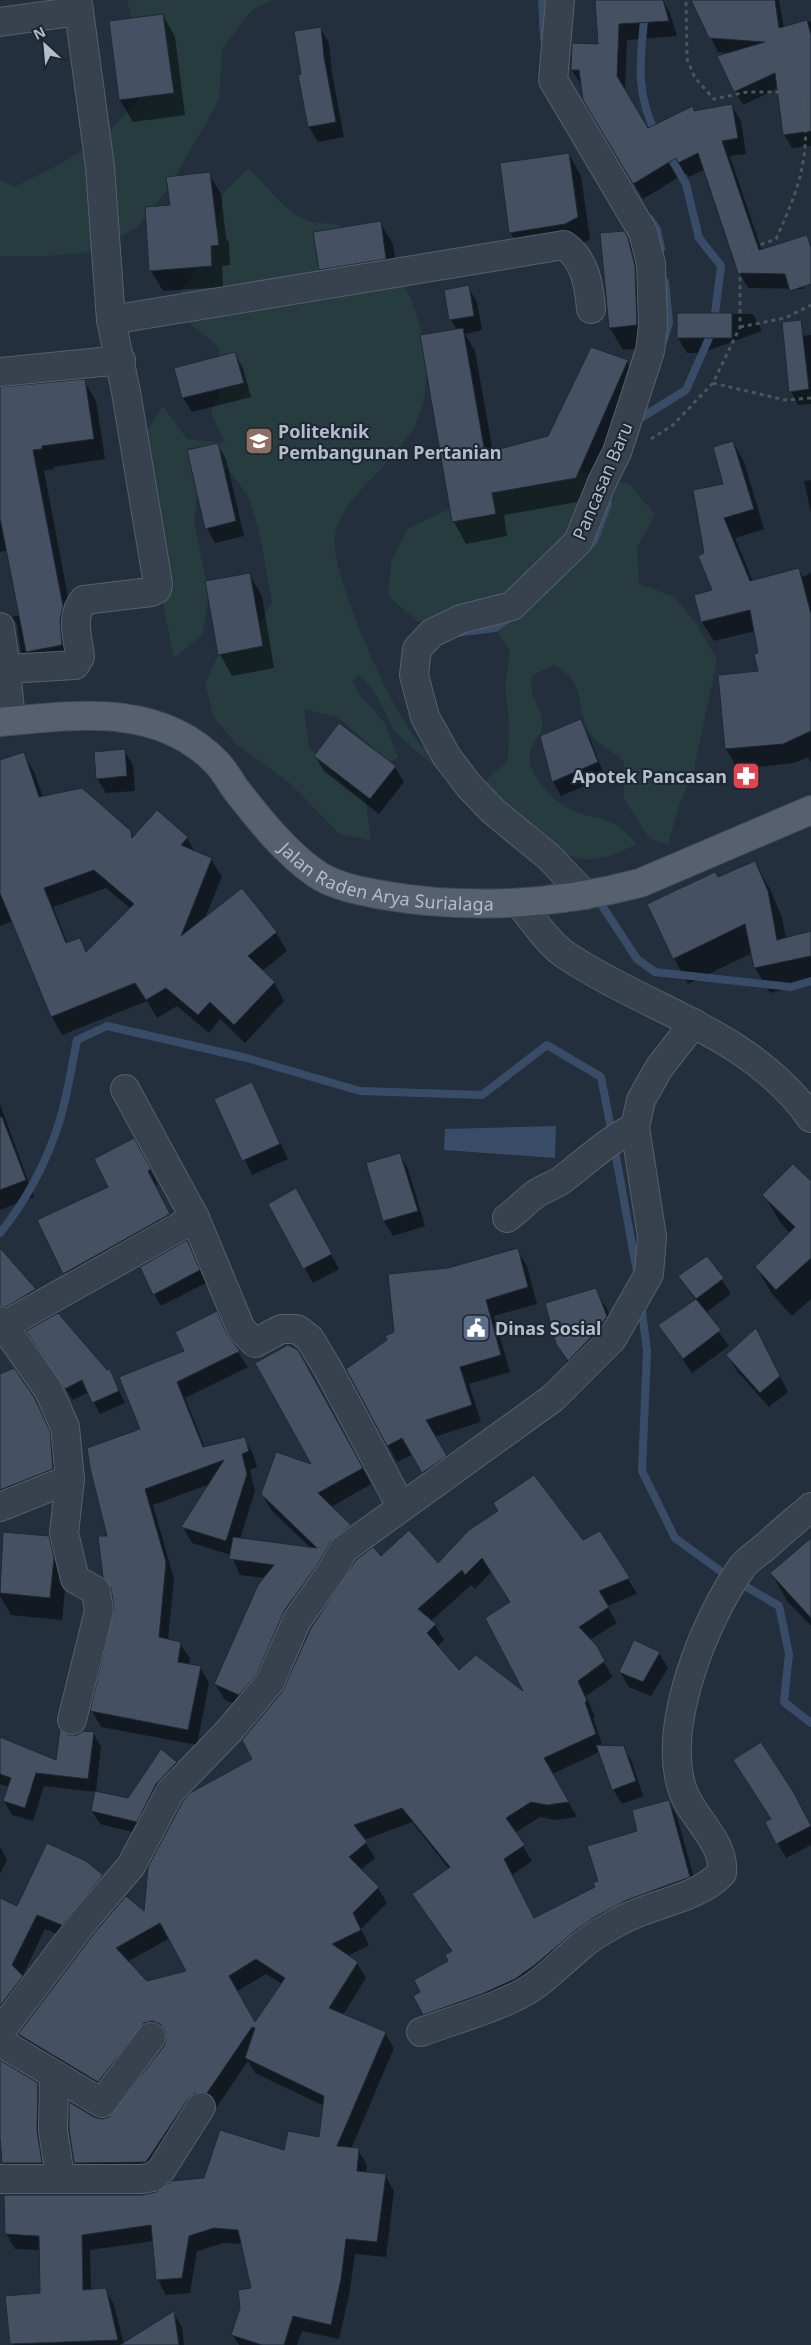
<svg xmlns="http://www.w3.org/2000/svg" width="811" height="2345" font-family="'Noto Sans',sans-serif">
<style>
.green{fill:#263c3f}
.water{fill:#394c67}
.shadow{fill:#0007;fill-rule:evenodd}
.lines{fill:none;stroke-linecap:round;stroke-linejoin:round}
.stream{stroke:#394c67;stroke-width:8}
.building{fill:#455162;stroke:#1f2835;fill-rule:evenodd}
.minor-casing{stroke:#565f6c;stroke-width:30}
.major-casing{stroke:#414a57;stroke-width:30}
.path{stroke:#44595c;stroke-width:3;stroke-dasharray:4 4;stroke-linecap:butt}
.minor{stroke:#38414e;stroke-width:28}
.major{stroke:#56606e;stroke-width:28}
.labels{text-anchor:middle;dominant-baseline:central;stroke-width:4;stroke-linejoin:round;paint-order:stroke}
.poi-label{font-size:18px;font-weight:bold;fill:#b4bcc9;stroke:#1d2633;text-anchor:start}
.street-label{font-size:18px;fill:#b4bcc9;stroke:#1d2633}
</style>
<rect width="100%" height="100%" fill="#242f3e"/>
<!-- green -->
<g class="green">
<path d="M130,0H272L252,10L222,49L219,100L167,191L136,228L92,252L45,256H0V179L14,187L60,164L105,136L141,97L139,48L127,2Z"/>
<path d="M249,168C262,182 285,210 303,219C314,225 330,222 342,226C379,241 403,274 415,310C427,344 432,383 418,418C411,438 391,456 378,472C361,490 345,505 336,529C323,562 393,713 417,740C438,763 454,771 482,784L508,760L509,722L505,686L510,651L491,623L417,621L388,596L391,562L407,529L442,512L479,500L515,482L550,469L588,473L629,484L655,514L637,548L639,584L675,597L698,626L717,660L694,769L679,806L668,844L650,839L624,799V762C614,752 596,744 589,731C574,706 588,681 553,665L532,676C528,700 544,706 542,727C541,736 532,743 530,751C525,776 556,804 576,812C590,817 605,818 617,825C624,830 630,837 636,844C615,855 591,865 568,855C514,815 449,785 401,737C383,719 383,693 358,675L352,681L360,695L385,723L398,757L390,763L338,717L304,709L309,747L336,778L366,802L371,841L338,833L291,784L237,745L214,718L205,684L220,651L253,635L272,602L259,531L248,496L228,469L198,486L194,522L209,596L202,635L174,658L159,586L142,440L163,406L187,439L225,443L211,412L226,380L217,345L191,325L181,291L201,262L217,229L223,194Z"/>
</g>
<!-- water -->
<path class="water" d="M556,1126L555,1158L444,1150L445,1129Z"/>
<!-- shadow -->
<g class="shadow">
<path d="M597,0H663L670,13L677,36L627,40L625,92L647,130L693,108L695,112L732,106L741,121L746,154L730,156L762,251L800,257L804,289L748,288L739,272L704,170L689,177L686,173L643,199L584,99L581,85L572,70L600,45Z"/>
<path d="M692,0H779L784,28L811,21V146L792,148L784,134L778,88L743,105L735,91L731,53L718,52Z"/>
<path d="M163,15L175,37L185,115L133,122L120,100Z"/>
<path d="M320,28L329,43L332,73L344,137L318,142L309,127L300,76L302,75Z"/>
<path d="M569,154L581,176L590,239L578,246L523,254L510,232Z"/>
<path d="M209,174L221,194L226,238L229,243L230,265L222,266L223,287L163,291L151,271L171,206Z"/>
<path d="M380,222L393,244L398,280L333,291L320,269Z"/>
<path d="M624,232L640,261L649,347L623,350L610,328L601,235Z"/>
<path d="M468,287L477,302L482,330L465,334L475,351L493,452L549,437L627,361L639,383L589,500L504,515L507,536L466,544L454,522L421,336L457,330L451,320L445,291Z"/>
<path d="M678,314H753L762,331L701,353H687L678,338Z"/>
<path d="M811,335V404L798,405L791,391L785,337Z"/>
<path d="M235,354L243,368L251,397L192,412L183,398Z"/>
<path d="M84,381L96,401L105,459L53,467L54,469L44,471L74,628V665L33,673L21,652L17,624L12,617L20,615L8,550L0,552V387Z"/>
<path d="M733,442L744,462L764,529L735,538L753,582L799,570L803,577L811,573V763L808,757L794,763L738,769L726,749L719,676L759,672V654L755,631L714,641L702,622L714,591L706,554L725,485Z"/>
<path d="M217,444L226,459L244,536L215,543L207,528Z"/>
<path d="M811,480V513L804,481Z"/>
<path d="M249,574L262,596L274,668L232,676L220,654Z"/>
<path d="M580,721L589,736L605,777L561,796L553,781Z"/>
<path d="M124,750L133,765L135,791L106,793L97,778Z"/>
<path d="M24,754L34,772L43,797L130,831L134,838H187L195,852L211,859L222,877L205,918L241,890L276,933L287,951L262,971L274,982L284,1001L245,1043L220,1019L209,1033L177,1006L157,1018L147,1001L62,1035L52,1017L13,921L0,926V762ZM106,888L131,909L87,953L79,939L68,944L53,907Z"/>
<path d="M315,756L395,767L404,782L379,814L324,771Z"/>
<path d="M755,863L770,889L782,918L786,939L811,932V983L770,993L755,968L752,953L688,984L674,958L717,879Z"/>
<path d="M251,1083L288,1159L252,1175L216,1099Z"/>
<path d="M0,1104L34,1197L0,1210Z"/>
<path d="M399,1154L408,1169L425,1226L393,1236L384,1221L367,1164Z"/>
<path d="M142,1155L158,1185L155,1186L177,1230L73,1288L39,1221L110,1187Z"/>
<path d="M811,1182V1299L792,1316L772,1294L756,1267L790,1233L780,1222L764,1195Z"/>
<path d="M270,1204L304,1205L339,1269L313,1283Z"/>
<path d="M187,1242L206,1283L161,1306L154,1294Z"/>
<path d="M517,1250L527,1266L537,1304L494,1316L510,1372L469,1384L481,1422L434,1437L455,1473L433,1489L413,1454L397,1462L388,1445V1341L448,1269Z"/>
<path d="M707,1257L731,1294L705,1313L729,1346L692,1373L659,1325L696,1301L680,1277Z"/>
<path d="M9,1260L35,1290L44,1305L10,1320L0,1309V1268Z"/>
<path d="M595,1289L608,1311L619,1339L570,1366L557,1344Z"/>
<path d="M216,1313L231,1342L248,1367L185,1398L205,1448L244,1438L253,1454L257,1467L250,1470L255,1491L240,1539L312,1549L271,1510L262,1494L314,1466L307,1367L371,1484L331,1507L350,1526L359,1542L248,1710L225,1700L215,1684L265,1578L240,1575L231,1555L192,1543L183,1527L210,1484L153,1505L174,1579L168,1640L180,1643L190,1659L189,1665L200,1667L209,1683L197,1745L101,1727L92,1711L116,1609L113,1592L104,1577L109,1537L141,1430L186,1352Z"/>
<path d="M35,1343L107,1371L109,1370L125,1403L100,1414L89,1392L73,1400Z"/>
<path d="M764,1345L788,1392L769,1407L736,1370L728,1355Z"/>
<path d="M0,1375L33,1397L43,1414L58,1448L61,1484L0,1511Z"/>
<path d="M600,1532L637,1594L607,1606L617,1623L590,1640L613,1677L586,1696L595,1717L593,1718L603,1747H623L632,1762L643,1796L622,1804L613,1789L599,1752L552,1774L577,1817L556,1820L540,1817L515,1833L532,1861L512,1875L534,1919L597,1887L639,1832L669,1802L677,1817L698,1892L433,2030L424,2014L422,1993L450,1962L452,1952L413,1894L449,1869L412,1822L364,1840L375,1858L360,1870L378,1888L387,1903L361,1929L369,1945L348,1956L357,1963L366,1978L343,2015L385,2033L394,2048L351,2149L358,2150L367,2165L366,2173L385,2175L394,2191L386,2257L355,2254L349,2295L339,2339L302,2331L297,2345H239L233,2335L253,2289L242,2244L224,2243L197,2251L190,2293L166,2295L158,2280L154,2241L90,2250L91,2290L105,2289L114,2305L124,2345H13L42,2294L40,2250L15,2249L6,2233L205,2179L320,2139L324,2106L255,2073L248,2061L216,2108H203L155,2177L84,2178L75,2163L94,2118L102,2120L110,2118L165,2047L168,2039L162,2036L107,2097L28,2050L19,2034L145,1914L254,1760L283,1692L381,1557L438,1564L583,1541ZM491,1572L511,1602L527,1696L459,1672L437,1647L444,1640L435,1625L431,1621L471,1585L475,1589ZM170,1938L188,1972L146,1982L127,1962ZM266,1974L282,1984L255,2024L236,1992Z"/>
<path d="M4,1533L48,1537L61,1559L66,1581L62,1620L11,1615L0,1596Z"/>
<path d="M811,1540V1626L787,1601L772,1574Z"/>
<path d="M635,1641L659,1653L668,1668L651,1696L629,1687L620,1672Z"/>
<path d="M93,1733L101,1747L96,1792L128,1800L161,1751L177,1763L184,1776L144,1835L100,1824L92,1811L96,1792L44,1786L33,1821L12,1815L4,1801L9,1787L0,1784V1743L57,1762L68,1736Z"/>
<path d="M802,1810L811,1827V1845L786,1858L766,1823Z"/>
<path d="M0,1847L7,1860L0,1874Z"/>
<path d="M102,1876L110,1891L70,1939L45,1929L22,1977L31,1991L0,2032V1899L17,1908Z"/>
<path d="M0,2062L37,2084L48,2102L52,2181H14L4,2163L0,2114Z"/>
<path d="M173,2312L182,2327L184,2345H134Z"/>
</g>
<g class="lines">
<!-- stream -->
<g class="stream">
<path d="M542,0L544,39"/>
<path d="M646,0C642,49 632,90 657,135"/>
<path d="M650,219L657,229L661,248"/>
<path d="M663,342L669,323L665,282"/>
<path d="M641,418L686,390L713,329L721,266L699,238L686,184L668,153"/>
<path d="M586,549L594,541L608,504"/>
<path d="M456,633L495,628L511,617"/>
<path d="M597,898L637,959L655,972L791,987L811,981"/>
<path d="M614,1146L637,1272"/>
<path d="M0,1233C26,1201 45,1165 58,1126C67,1099 71,1069 77,1040L107,1026L247,1058L360,1091L482,1095L547,1045L601,1077L612,1134"/>
<path d="M641,1303L647,1351L642,1471L675,1538L723,1573L779,1606L789,1654L784,1702L811,1723"/>
</g>
</g>
<!-- building -->
<g class="building">
<path d="M595,0H663L669,21L619,24L617,76L648,128L693,106L694,111L732,104L738,138L722,141L759,250L807,235L811,248V284L790,291L785,274L738,273L698,153L678,163L676,158L633,184L583,100L579,70H571L572,43L598,44Z"/>
<path d="M691,0H775L779,28L807,20L811,35V131L783,135L775,73L734,92L717,56L765,42L709,38Z"/>
<path d="M163,14L174,93L119,100L109,21Z"/>
<path d="M321,27L324,57L336,122L308,127L298,75L301,74L294,31Z"/>
<path d="M569,153L578,217L565,224L509,233L500,163Z"/>
<path d="M210,172L219,245L211,246L212,266L149,271L145,207L170,205L166,177Z"/>
<path d="M381,221L386,259L319,270L313,232Z"/>
<path d="M624,231L628,238L635,266L637,325L609,328L600,233Z"/>
<path d="M469,285L474,316L449,320L444,290Z"/>
<rect x="677" y="313" width="55" height="25"/>
<path d="M801,320L809,389L789,392L782,322Z"/>
<path d="M463,328L485,453L548,436L591,347L628,360L576,478L492,493L496,514L452,522L420,335Z"/>
<path d="M235,352L244,383L182,398L174,368Z"/>
<path d="M85,379L94,439L42,446V449L33,450L63,606L60,620L62,645L26,652L0,518V387Z"/>
<path d="M733,441L754,509L724,518L750,581L799,568L811,614V731L783,744L725,749L718,675L758,671L754,654L758,653L750,610L701,622L694,595L712,590L698,556L704,553L693,490L723,484L713,447Z"/>
<path d="M218,443L236,521L205,529L187,450Z"/>
<path d="M250,573L263,646L218,655L205,581Z"/>
<path d="M581,719L598,762L552,782L540,736Z"/>
<path d="M339,723L396,766L370,799L314,756Z"/>
<path d="M125,749L127,776L96,779L94,752Z"/>
<path d="M24,752L39,797L82,788L131,831L132,838L157,810L188,837L181,845L212,858L181,936L242,888L277,932L248,956L275,982L234,1025L210,1002L198,1015L166,988L146,1000L135,983L51,1017L0,893V760ZM94,870L134,904L86,952L80,938L66,943L44,888Z"/>
<path d="M755,861L768,891L777,940L811,931V956L754,968L745,924L673,959L647,904L715,872L718,877Z"/>
<path d="M252,1082L280,1144L242,1161L214,1099Z"/>
<path d="M0,1117H2L26,1180L0,1190Z"/>
<path d="M134,1138L151,1169L148,1171L170,1214L63,1274L37,1220L108,1187L94,1159Z"/>
<path d="M400,1153L418,1211L383,1221L366,1163Z"/>
<path d="M793,1164L811,1181V1258L776,1290L755,1267L795,1227L762,1195Z"/>
<path d="M296,1188L332,1254L303,1269L268,1204Z"/>
<path d="M187,1240L200,1270L153,1295L140,1267Z"/>
<path d="M0,1248L36,1289L6,1307L0,1306Z"/>
<path d="M518,1248L528,1287L486,1300L501,1355L460,1367L472,1405L426,1420L447,1456L422,1473L402,1438L387,1446L346,1369L387,1340L385,1336L394,1332L388,1274L448,1268Z"/>
<path d="M707,1256L724,1278L696,1299L678,1276Z"/>
<path d="M596,1288L607,1316L599,1329L568,1361L556,1344L545,1303Z"/>
<path d="M696,1299L721,1330L683,1359L658,1325Z"/>
<path d="M217,1311L227,1335L240,1351L177,1382L203,1447L245,1437L249,1451L242,1454L247,1474L226,1541L181,1527L224,1460L145,1489L166,1562L159,1637L181,1642L178,1662L201,1666L188,1730L90,1711L114,1609L111,1588L103,1577L98,1536H107L90,1468L87,1448L140,1429L119,1377L184,1351L175,1332Z"/>
<path d="M58,1313L107,1370L110,1369L119,1391L92,1403L82,1380L65,1389L26,1331Z"/>
<path d="M756,1328L780,1376L760,1393L726,1355Z"/>
<path d="M288,1345L298,1350L363,1468L318,1493L351,1525L331,1541L318,1564L284,1611L257,1674L239,1695L214,1684L258,1585L274,1565L229,1559L233,1537L317,1548L261,1494L276,1452L311,1464L255,1363Z"/>
<path d="M14,1368L34,1397L50,1431L53,1469L0,1490V1374Z"/>
<path d="M534,1475L583,1540L600,1531L630,1578L599,1591L609,1607L579,1627L597,1646L605,1661L578,1681L587,1701L585,1702L596,1734L544,1758L569,1802L547,1805L531,1802L506,1818L525,1845L504,1859L534,1918L595,1887L593,1883L598,1881L587,1846L637,1831L632,1810L669,1800L690,1877L627,1900L597,1916L576,1930L536,1964L515,1979L482,1994L423,2015L413,1996L420,1992L414,1980L448,1961L445,1955L452,1951L412,1894L450,1867L402,1808L354,1825L367,1842L349,1857L379,1887L353,1913L361,1930L332,1944L358,1962L329,2008L386,2032L337,2146L359,2148L357,2171L386,2174L377,2242L346,2239L341,2279L331,2325L293,2316L284,2345H262L231,2335L240,2308L238,2290L251,2288L238,2230L214,2228L189,2236L182,2278L156,2280L151,2225L82,2235L83,2290L106,2288L118,2340L10,2344L5,2296L40,2293L39,2236L5,2234L4,2195H142L156,2192L172,2181L204,2178L220,2130L284,2150L288,2131L319,2137L324,2096L245,2058L255,2028L252,2027L207,2093H194L188,2099L146,2162L74,2163L69,2129V2102L94,2117L102,2119L109,2117L164,2046L166,2039L165,2031L160,2024L152,2021L144,2023L98,2082L18,2034L96,1931L126,1896L144,1911L148,1867L183,1801L190,1793L252,1759L242,1740L282,1692L311,1628L356,1560L373,1547L381,1556L409,1530L438,1563L469,1530L498,1511L493,1503ZM482,1558L510,1602L485,1618L523,1691L476,1655L459,1670L427,1633L436,1624L418,1609L462,1570L465,1575ZM160,1923L186,1971L147,1981L116,1948ZM256,1959L285,1978L255,2022L229,1976Z"/>
<path d="M3,1532L49,1536L54,1558L50,1598L0,1593Z"/>
<path d="M811,1538V1618L770,1573Z"/>
<path d="M634,1640L660,1652L643,1682L619,1672Z"/>
<path d="M60,1729L69,1735H77L83,1731L94,1732L88,1779L36,1773L25,1808L3,1801L11,1778L0,1774V1737L56,1760Z"/>
<path d="M761,1742L794,1793L811,1826L776,1844L765,1822L771,1819L733,1760Z"/>
<path d="M596,1745L624,1746L636,1781L612,1790Z"/>
<path d="M161,1749L177,1762L156,1784L137,1822L91,1811L95,1791L128,1798Z"/>
<path d="M47,1843L86,1861L103,1875L62,1925L37,1915L12,1965L23,1976L0,2006V1898L17,1906Z"/>
<path d="M0,2060L38,2083L37,2130L42,2163H2L0,2137Z"/>
<path d="M174,2311L179,2345H120Z"/>
</g>
<g class="lines">
<defs>
<g id="minor">
<path d="M560,0L553,80L643,232L651,264L653,326L650,351L617,452L602,482L578,542L512,606L461,619L432,633L417,649L414,675L425,717L447,757L469,786L493,811L549,857L585,895"/>
<path d="M0,22L79,11L77,0"/>
<path d="M111,320L564,245C585,259 589,285 591,309"/>
<path d="M0,372L121,360"/>
<path d="M0,627L6,669L75,665L80,657C78,637 70,616 84,600L151,592L157,589L158,584L126,392L111,320L100,167L79,11"/>
<path d="M6,669L11,721"/>
<path d="M519,903C534,920 547,943 567,956C650,1011 751,1033 811,1118"/>
<path d="M125,1089L195,1218"/>
<path d="M507,1218C517,1211 524,1203 533,1196C541,1189 554,1186 563,1179C588,1160 607,1141 635,1127"/>
<path d="M0,1321L48,1389L65,1427L70,1479L64,1533L75,1579L96,1591L99,1611L72,1720"/>
<path d="M5,1325L195,1218L241,1329L255,1343L281,1329H297L310,1339L328,1369L401,1506"/>
<path d="M0,1507L70,1479"/>
<path d="M0,2032L84,1921L131,1866L170,1792L229,1731L270,1682L297,1620L331,1572L344,1549L553,1398L612,1339L649,1274L652,1237L635,1127L641,1100L659,1068L694,1023"/>
<path d="M421,2032C453,2020 508,2005 534,1986C551,1974 565,1959 581,1946C592,1936 607,1928 620,1921C652,1903 696,1900 722,1873C725,1840 691,1818 682,1788C662,1725 705,1619 742,1567C748,1559 758,1553 765,1547C780,1533 796,1520 811,1507"/>
<path d="M0,2042L102,2103L151,2037"/>
<path d="M54,2075L53,2130L60,2178"/>
<path d="M0,2179H142L153,2177L161,2170L201,2107"/>
</g>
<g id="major">
<path id="s1" d="M0,722C75,715 159,702 217,763C225,771 230,782 237,791C260,820 284,851 315,873C333,886 360,891 382,895C467,910 557,905 640,883L811,810"/>
</g>
</defs>
<!-- minor casing -->
<use href="#minor" class="minor-casing"/>
<!-- major casing -->
<use href="#major" class="major-casing"/>
<!-- path -->
<g class="path">
<path d="M740,327L785,318L811,305"/>
<path d="M713,383L785,400L811,398"/>
<path d="M651,439L673,425L713,383L740,327V259L751,248L776,239C801,184 811,154 803,92H747L714,99L695,78L687,59L686,0"/>
</g>
<!-- minor -->
<use href="#minor" class="minor"/>
<!-- major -->
<use href="#major" class="major"/>
</g>
<!-- icons -->
<defs>
<symbol id="university-square" viewBox="-11 -11 22 22"><rect x="-9" y="-9" width="18" height="18" rx="4" fill="#8d6e63" stroke="#1d2633"/><path d="M0-5L7-2L0 1L-7-2ZM-4 1L0 2.5L4 1V4Q0 6-4 4Z" fill="#fff"/></symbol>
<symbol id="pharmacy-square" viewBox="-11 -11 22 22"><rect x="-9" y="-9" width="18" height="18" rx="4" fill="#e0444e" stroke="#1d2633"/><path d="M-2-6h4v4h4v4h-4v4h-4v-4h-4v-4h4Z" fill="#fff"/></symbol>
<symbol id="civic-square" viewBox="-11 -11 22 22"><rect x="-9" y="-9" width="18" height="18" rx="4" fill="#5c6f8a" stroke="#1d2633"/><path d="M-.6-6.5H3V-4.5H.6V-3L4-1V1h2V6H-6V1h2V-1L-.6-3ZM-1.2 2.5V6h2.4V2.5Z" fill="#fff"/></symbol>
</defs>
<g fill-rule="evenodd">
<use href="#university-square" x="243" y="425" width="32" height="32"/>
<use href="#pharmacy-square" x="730" y="760" width="32" height="32"/>
<use href="#civic-square" x="460" y="1312" width="32" height="32"/>
</g>
<g class="labels">
<!-- poi labels -->
<g class="poi-label">
<text x="278" y="431">Politeknik<tspan x="278" dy="21">Pembangunan Pertanian</tspan></text>
<text x="727" y="776" text-anchor="end">Apotek Pancasan</text>
<text x="495" y="1328">Dinas Sosial</text>
</g>
<!-- street labels -->
<g class="street-label">
<text transform="translate(602 481) rotate(-67)">Pancasan Baru</text>
<text stroke="none"><textPath href="#s1" startOffset="448">Jalan Raden Arya Surialaga</textPath></text>
</g>
</g>
<!-- north arrow -->
<g transform="translate(45 45) rotate(334)" stroke="#1d2633" stroke-width="4" paint-order="stroke">
<path d="M0-4L9 19L0 12L-9 19Z" fill="#b4bcc9"/>
<text y="-8" font-size="14" font-weight="bold" text-anchor="middle" fill="#b4bcc9">N</text>
</g>
</svg>
